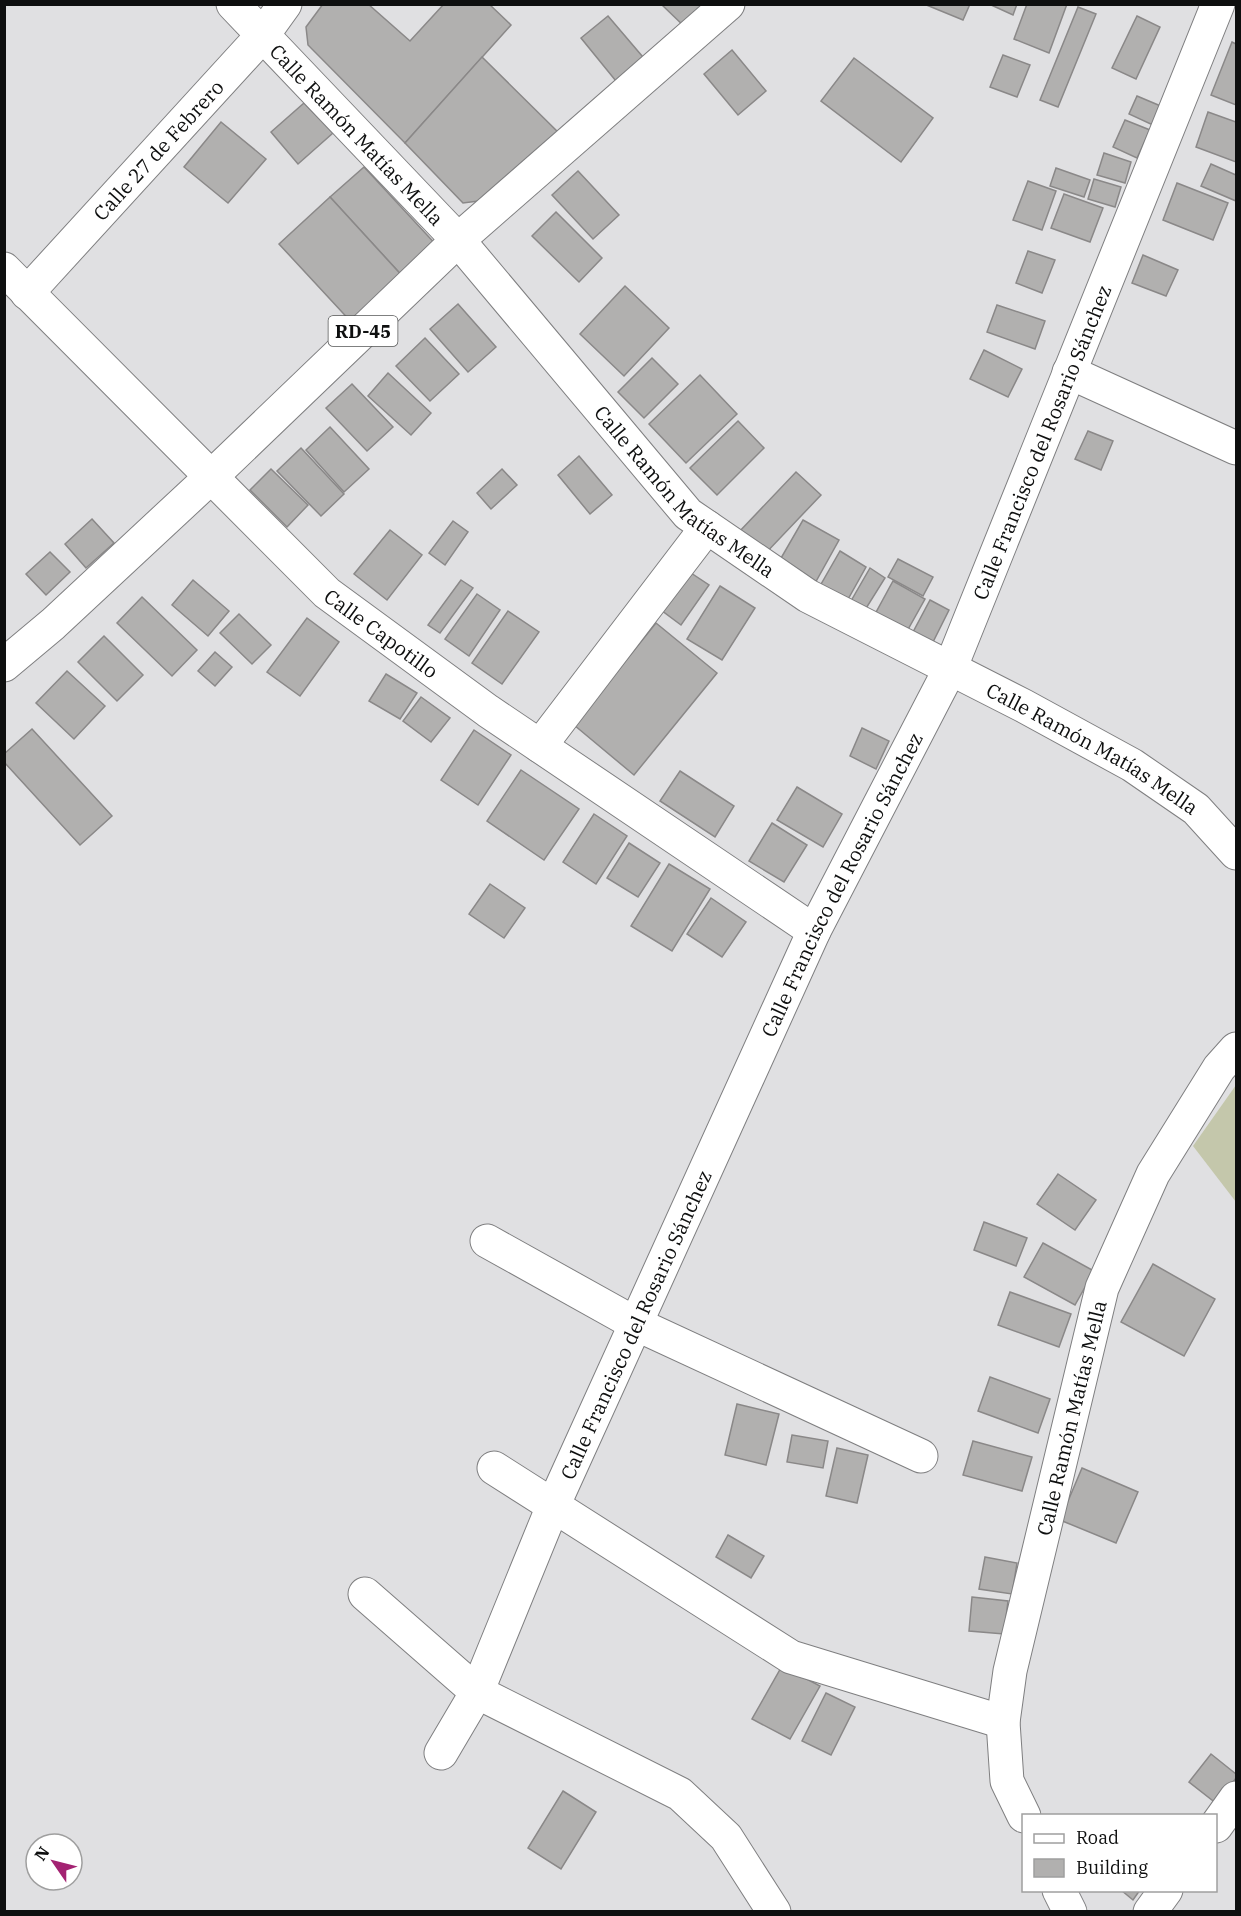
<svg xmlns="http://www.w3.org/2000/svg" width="1241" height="1916" font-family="'IBM Plex Serif',serif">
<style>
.green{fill:#c4c7ab}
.building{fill:#b1b0af;stroke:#8a8888;stroke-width:1.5}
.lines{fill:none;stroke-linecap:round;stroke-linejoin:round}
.minor-casing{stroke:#7f7f80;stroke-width:35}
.primary-casing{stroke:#7f7f80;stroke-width:35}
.minor{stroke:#fff;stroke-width:33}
.primary{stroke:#fff;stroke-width:33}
.labels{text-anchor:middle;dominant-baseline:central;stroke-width:5;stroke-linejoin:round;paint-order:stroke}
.shield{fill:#fff;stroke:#565757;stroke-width:1.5}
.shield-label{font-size:18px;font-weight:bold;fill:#0e0f0f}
.street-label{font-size:20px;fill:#0e0f0f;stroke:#fff}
</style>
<rect width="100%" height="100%" fill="#e0e0e2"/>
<!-- green -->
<path class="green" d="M1236,1085V1202L1193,1146Z"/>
<!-- building -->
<g class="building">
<path d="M323,4H368L410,41L444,4H489L511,25L405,143L308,45L306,27Z"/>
<path d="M661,4H713L688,30Z"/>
<path d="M924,4H970L963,20Z"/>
<path d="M989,4H1017L1013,15Z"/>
<path d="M1027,4H1067L1049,53L1014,39Z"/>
<path d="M1078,7L1096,14L1058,107L1040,100Z"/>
<path d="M608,16L648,63L620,86L581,38Z"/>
<path d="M1137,16L1160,27L1136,79L1112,68Z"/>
<path d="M1232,42L1236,44V105L1211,95Z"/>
<path d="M732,50L766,91L738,115L704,74Z"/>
<path d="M1003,55L1030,65L1017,97L990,87Z"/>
<path d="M482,57L566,140L494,199L463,203L405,143Z"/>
<path d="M854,58L933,118L901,162L821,101Z"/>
<path d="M1137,96L1163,107L1155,126L1129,114Z"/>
<path d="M304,103L333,133L298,164L271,132Z"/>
<path d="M1208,112L1236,122V162L1196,147Z"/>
<path d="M1125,120L1150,130L1137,158L1113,147Z"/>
<path d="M221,122L266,159L228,203L184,167Z"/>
<path d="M1104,153L1131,162L1125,183L1097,175Z"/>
<path d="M1211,164L1236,175V201L1201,186Z"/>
<path d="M364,167L440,249L406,280L330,197Z"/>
<path d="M1056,168L1090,180L1084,197L1050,186Z"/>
<path d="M578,171L619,215L593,239L552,195Z"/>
<path d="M1094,179L1121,187L1115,207L1088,199Z"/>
<path d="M1028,181L1056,191L1042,230L1013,220Z"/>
<path d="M1177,183L1228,203L1213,240L1163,220Z"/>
<path d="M1064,194L1103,208L1090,242L1051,228Z"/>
<path d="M330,197L406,280L354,325L279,244Z"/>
<path d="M556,212L602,258L579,282L532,236Z"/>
<path d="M1028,251L1055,260L1042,293L1016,283Z"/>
<path d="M1143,255L1178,270L1166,296L1132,283Z"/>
<path d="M625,286L669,328L624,376L580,334Z"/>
<path d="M458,304L496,347L468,372L430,329Z"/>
<path d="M997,305L1045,321L1035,349L987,332Z"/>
<path d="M425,338L459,374L430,401L396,366Z"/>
<path d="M984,350L1022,369L1008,397L970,379Z"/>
<path d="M652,358L678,384L644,418L618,392Z"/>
<path d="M388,373L431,413L411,435L368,396Z"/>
<path d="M700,375L737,414L686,463L649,424Z"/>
<path d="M352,384L393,427L367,451L326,408Z"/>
<path d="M738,421L764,448L717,495L690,468Z"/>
<path d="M330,427L369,469L344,492L306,450Z"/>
<path d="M1088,431L1113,441L1101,470L1075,459Z"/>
<path d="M301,448L344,494L321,516L277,471Z"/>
<path d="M579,456L612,495L590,514L558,475Z"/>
<path d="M271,469L308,505L287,527L250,490Z"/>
<path d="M502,469L517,485L491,509L477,493Z"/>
<path d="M796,472L821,495L762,557L738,533Z"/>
<path d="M92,519L114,543L86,568L65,544Z"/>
<path d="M803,520L839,540L814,585L777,565Z"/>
<path d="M453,521L468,532L445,565L429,553Z"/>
<path d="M390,530L422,555L387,600L354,574Z"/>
<path d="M840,551L866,567L847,601L820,586Z"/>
<path d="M50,552L70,572L46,595L26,574Z"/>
<path d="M898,559L933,577L923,596L888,577Z"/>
<path d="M870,568L885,578L865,610L851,601Z"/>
<path d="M688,571L709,585L681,625L661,610Z"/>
<path d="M193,580L229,611L208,636L172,605Z"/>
<path d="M461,580L473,588L440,633L428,625Z"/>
<path d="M893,581L925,599L906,633L874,616Z"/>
<path d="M720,586L755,608L722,660L687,639Z"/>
<path d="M477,594L500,610L469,656L445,639Z"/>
<path d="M142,597L197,650L172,676L117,623Z"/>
<path d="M930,600L949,610L932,644L912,634Z"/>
<path d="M508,611L539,632L502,684L472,663Z"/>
<path d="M239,614L271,645L252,664L220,633Z"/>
<path d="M307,618L339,642L300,696L267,672Z"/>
<path d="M656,623L717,673L634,775L574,725Z"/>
<path d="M104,636L143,675L117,701L78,662Z"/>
<path d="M215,652L232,667L215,686L198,671Z"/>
<path d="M67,671L105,706L74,739L36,703Z"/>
<path d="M386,674L417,693L400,719L369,701Z"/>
<path d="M421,697L450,718L431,742L403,721Z"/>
<path d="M862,728L889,741L876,769L850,756Z"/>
<path d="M32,729L112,816L80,845L4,762V754Z"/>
<path d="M474,730L511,755L478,805L441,780Z"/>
<path d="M521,770L579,809L544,860L487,821Z"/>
<path d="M680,771L734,806L715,837L660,801Z"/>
<path d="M797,787L842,814L823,847L777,820Z"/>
<path d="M594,814L627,836L596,884L563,862Z"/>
<path d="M772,823L807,845L784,882L749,861Z"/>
<path d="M629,843L660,863L638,897L607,878Z"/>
<path d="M669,864L710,889L672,951L631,926Z"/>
<path d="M490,884L525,908L504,938L469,914Z"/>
<path d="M711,898L746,922L722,957L687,934Z"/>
<path d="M1058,1174L1096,1200L1075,1230L1037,1204Z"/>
<path d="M984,1222L1027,1238L1016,1266L974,1250Z"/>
<path d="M1043,1243L1094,1271L1075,1305L1024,1277Z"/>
<path d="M1153,1264L1215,1299L1184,1356L1121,1322Z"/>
<path d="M1010,1292L1071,1314L1059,1347L998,1325Z"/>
<path d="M990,1377L1050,1399L1038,1433L978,1411Z"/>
<path d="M737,1404L779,1414L766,1465L725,1455Z"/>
<path d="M792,1435L828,1441L823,1468L787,1462Z"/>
<path d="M973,1441L1032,1457L1022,1491L963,1475Z"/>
<path d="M837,1448L868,1455L857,1503L826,1496Z"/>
<path d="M1082,1468L1138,1492L1116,1543L1060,1520Z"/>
<path d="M728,1535L764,1556L751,1578L716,1557Z"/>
<path d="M985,1557L1017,1563L1012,1594L979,1589Z"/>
<path d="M972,1597L1008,1601L1004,1634L969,1631Z"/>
<path d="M782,1666L820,1686L790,1739L752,1719Z"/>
<path d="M826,1693L855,1707L831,1755L802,1741Z"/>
<path d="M1211,1754L1236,1774V1778L1217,1804L1189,1782Z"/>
<path d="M563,1791L596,1812L561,1869L528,1848Z"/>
<path d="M1121,1890H1140L1133,1900Z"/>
</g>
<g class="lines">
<defs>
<g id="minor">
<path id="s1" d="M233,4L458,240L688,514L808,596L1024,706L1132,765L1196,809L1236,853"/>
<path id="s2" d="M4,269L327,593L488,711L814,931"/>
<path id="s3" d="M27,293L262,36L285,4"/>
<path d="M1069,372L1236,448"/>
<path d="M540,746L707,527"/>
<path d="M487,1241L636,1324L921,1456"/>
<path d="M494,1468L791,1657L1003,1722"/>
<path d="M365,1594L477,1692L680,1794L726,1837L774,1912"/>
<path id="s4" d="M441,1753L477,1692L553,1506L814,931L950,669L1218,4"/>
<path id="s5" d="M1024,1816L1007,1781L1003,1722L1010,1671L1102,1288L1153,1174L1219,1068L1236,1049"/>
<path d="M1216,1826L1236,1798"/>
<path d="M1059,1890L1070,1912"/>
<path d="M1150,1912L1166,1890"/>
</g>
<path id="primary" d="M4,665L53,624L212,476L458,240L728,4"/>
</defs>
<!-- minor casing -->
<use href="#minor" class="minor-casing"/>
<!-- primary casing -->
<use href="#primary" class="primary-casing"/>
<!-- minor -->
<use href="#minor" class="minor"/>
<!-- primary -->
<use href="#primary" class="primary"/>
</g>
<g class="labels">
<!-- shield labels -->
<rect class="shield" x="328.5" y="316" width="69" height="30" rx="4.5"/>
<g class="shield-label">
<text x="363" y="331">RD-45</text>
</g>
<!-- street labels -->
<g class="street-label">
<text stroke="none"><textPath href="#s1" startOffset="180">Calle Ramón Matías Mella</textPath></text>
<text stroke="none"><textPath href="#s3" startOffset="194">Calle 27 de Febrero</textPath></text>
<text stroke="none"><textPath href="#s4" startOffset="1443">Calle Francisco del Rosario Sánchez</textPath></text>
<text stroke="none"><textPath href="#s1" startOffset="666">Calle Ramón Matías Mella</textPath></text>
<text stroke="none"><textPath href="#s2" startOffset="525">Calle Capotillo</textPath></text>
<text stroke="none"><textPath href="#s1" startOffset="1152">Calle Ramón Matías Mella</textPath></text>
<text stroke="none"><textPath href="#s4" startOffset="957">Calle Francisco del Rosario Sánchez</textPath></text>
<text stroke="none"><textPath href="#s4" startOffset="471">Calle Francisco del Rosario Sánchez</textPath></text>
<text stroke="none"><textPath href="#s5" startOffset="410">Calle Ramón Matías Mella</textPath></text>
</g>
</g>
<!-- border -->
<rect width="1241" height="1916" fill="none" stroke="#0e0f0f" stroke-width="12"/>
<!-- legend -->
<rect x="1022" y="1814" width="195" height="78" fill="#ffffff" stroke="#9f9f9f" stroke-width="1.5"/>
<rect x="1034" y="1834" width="30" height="9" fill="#ffffff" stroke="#9f9f9f" stroke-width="1.5"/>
<text x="1076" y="1844" font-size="18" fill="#0e0f0f">Road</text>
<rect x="1034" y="1859" width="30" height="18" fill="#b1b0af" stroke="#9f9f9f" stroke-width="1.5"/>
<text x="1076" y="1874" font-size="18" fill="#0e0f0f">Building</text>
<!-- north arrow -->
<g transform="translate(54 1862) rotate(305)"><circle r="28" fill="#ffffff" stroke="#9f9f9f" stroke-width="1.5"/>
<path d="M0-4.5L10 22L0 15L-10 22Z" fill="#a32272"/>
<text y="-9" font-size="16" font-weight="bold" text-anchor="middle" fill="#0e0f0f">N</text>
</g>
</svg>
